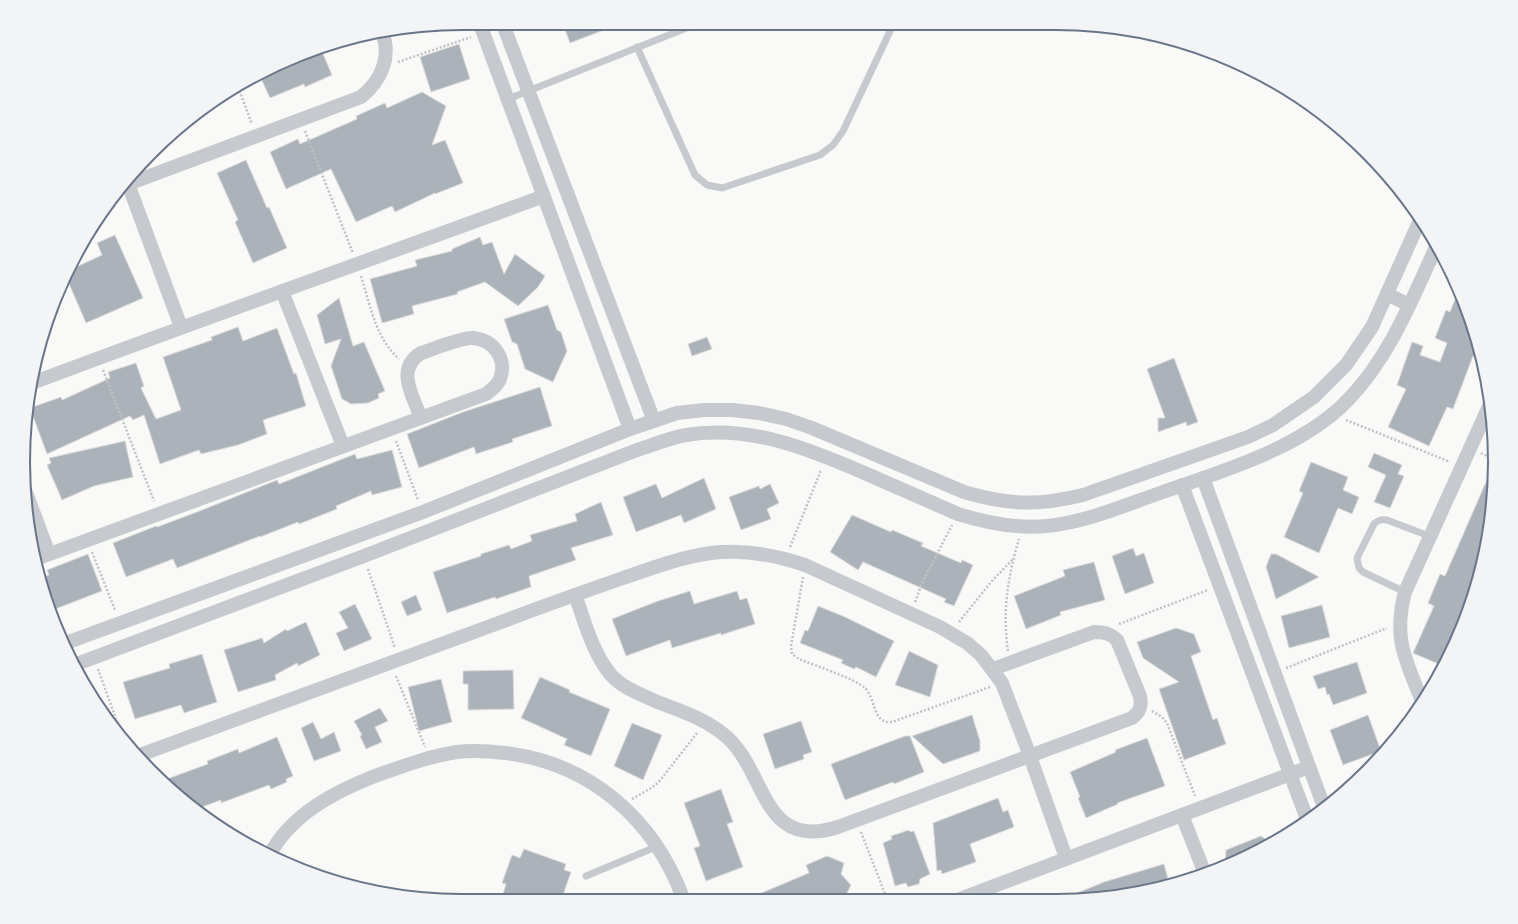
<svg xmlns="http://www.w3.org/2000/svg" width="1518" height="924" font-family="'Noto Sans',sans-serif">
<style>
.building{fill:#acb2ba;stroke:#dbdcda}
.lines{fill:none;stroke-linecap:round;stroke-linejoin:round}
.path{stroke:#c0c1c4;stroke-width:2.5;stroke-dasharray:2 2;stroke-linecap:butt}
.service{stroke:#c6c9cd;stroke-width:7}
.minor{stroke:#c6c9cd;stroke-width:14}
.rim{fill:none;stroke:#697588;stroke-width:2}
</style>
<rect width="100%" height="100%" fill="#f9faf8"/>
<!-- building -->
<g class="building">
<path d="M564,27H609V28L570,43Z"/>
<path d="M459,44L470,79L431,92L420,57Z"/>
<path d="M320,47L332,75L305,87L304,84L270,98L259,74L268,68Z"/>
<path d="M422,92L446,106L432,145L445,140L463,183L435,194V193L395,212L392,206L356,222L331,169L286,189L270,152L298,139L300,144L357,119L356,116L385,103L387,108Z"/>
<path d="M246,160L267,208L269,207L287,248L253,263L235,222L238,220L217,173Z"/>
<path d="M115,235L143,298L86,323L67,279L72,269L102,255L97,243Z"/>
<path d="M480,237L483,245L492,242L504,274L515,254L545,276L538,287L518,306L485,282L457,292L458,294L412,306L414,314L382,323L370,279L417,266L415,260L452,251V249Z"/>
<path d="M1458,292L1472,321L1478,348L1474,357L1473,356L1453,409L1447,407L1429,446L1388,427L1406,389L1397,385L1412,342L1423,346L1420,355L1440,362L1447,343L1435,338L1446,310L1450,312Z"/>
<path d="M339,298L353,346L364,342L385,391L378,394L379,398L368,403L351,404L342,399L331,366L341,339L325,344L317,315Z"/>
<path d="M548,305L557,330L561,332L567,351L553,382L525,369L517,344L512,342L504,319Z"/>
<path d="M238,327L243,341L277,328L294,374L296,373L306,406L263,420L267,434L238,445L201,454L199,450L160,464L144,415L133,420L130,416L47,454L30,408L61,397L62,400L110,378L108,372L136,363L144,386L141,388L156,419L181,410L163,357L212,340L211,337Z"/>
<path d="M707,337L712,349L692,356L688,344Z"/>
<path d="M1174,358L1198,422L1187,426L1186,422L1158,432V418H1165L1147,369Z"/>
<path d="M540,387L552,426L512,439L513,442L476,454L474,447L419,468L407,434L463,412Z"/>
<path d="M125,441L133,477L94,486L62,500L47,465L51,463L49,458Z"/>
<path d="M392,450L402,487L372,495L371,491L336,506L337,509L299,524L298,522L260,537V536L177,568L173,559L126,577L113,543L156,526L157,527L197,512L277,480L279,484L355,454L357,459Z"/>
<path d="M1374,453L1402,465L1398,474L1404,476L1390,508L1374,502L1386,475L1368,467Z"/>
<path d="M1311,462L1348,477L1343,490L1359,497L1352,514L1338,508L1319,553L1284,537L1303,493L1299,491Z"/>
<path d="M1493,466L1494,490L1480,575L1450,656L1443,666L1413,653L1434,606L1428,603L1440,574L1445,576Z"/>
<path d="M704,478L716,509L684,523L681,515L636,532L623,497L656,484L662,498Z"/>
<path d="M770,484L779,503L767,509L771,519L741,530L729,497L759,486L760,489Z"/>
<path d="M601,502L613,535L571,548L576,560L529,576L531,587L496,599L495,597L447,613L433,572L481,556V554L509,545L511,549L532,541L530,535L577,521L575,514Z"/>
<path d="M852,515L891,532L892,530L923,543L921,546L961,563L962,560L973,565L954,606L944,602L946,599L863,562L858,570L830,552Z"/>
<path d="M1133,548L1136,556L1144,553L1154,583L1125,594L1112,556Z"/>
<path d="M88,554L102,591L50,611L46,603L40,578L49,575L47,570Z"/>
<path d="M1271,554H1276L1319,577L1276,599L1266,567Z"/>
<path d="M1094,562L1105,600L1060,612L1061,615L1026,629L1014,596L1065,576L1063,570Z"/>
<path d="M690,591L694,604L737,591L740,600L747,598L755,624L721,635V633L672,648L670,640L626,656L612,619L658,601Z"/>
<path d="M416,595L422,610L407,616L401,602Z"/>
<path d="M355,604L372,639L344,651L336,633L348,628L339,612Z"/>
<path d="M1322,605L1330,637L1289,648L1281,616Z"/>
<path d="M818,606L845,617L894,641L876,677L856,667L854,669L841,663L843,660L800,643L805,630L808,631Z"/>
<path d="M306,622L320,655L298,666L297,663L275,675L276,680L238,692L224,650L262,638L264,643L286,629L287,631Z"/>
<path d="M1176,628L1194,634L1201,652L1191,656L1213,720L1217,718L1226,744L1184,760L1159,689L1179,682L1143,658L1137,642Z"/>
<path d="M909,651L938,665L930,697L895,685Z"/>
<path d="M202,654L217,702L184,713L181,705L135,719L123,682L170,668L169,664Z"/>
<path d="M1357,662L1367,693L1333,705L1329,694L1327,695L1325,687L1318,689L1313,676Z"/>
<path d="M513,670L514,709L468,710V684H463V671Z"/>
<path d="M540,677L570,690L569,692L610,709L591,756L564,745L567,739L521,718Z"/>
<path d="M441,679L452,722L419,731L408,687Z"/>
<path d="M380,708L388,721L375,727L382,742L366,749L360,736L362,735L354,721Z"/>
<path d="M972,715L980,741V751L943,764L912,736Z"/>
<path d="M1368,715L1381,751L1343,765L1330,730Z"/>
<path d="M801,721L812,752L803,755L804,759L775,769L763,734Z"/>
<path d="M313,722L321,739L334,732L341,751L314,761L301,728Z"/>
<path d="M632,723L662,735L643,780L614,766Z"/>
<path d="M905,736H910L924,772L894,784L893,782L845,800L831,764Z"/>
<path d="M277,737L293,776L286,779L287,782L271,789L269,785L221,803V800L194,810L164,780L208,764L207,761L238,749L239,753Z"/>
<path d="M1147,738L1165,786L1117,803L1118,804L1086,818L1078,798L1080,797L1070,772L1116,752L1115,750Z"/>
<path d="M721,789L733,822L727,824L743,867L706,881L694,848L700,846L684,803Z"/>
<path d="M998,798L1003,812L1008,810L1014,827L970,844L976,862L942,874L941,870L937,871L933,823Z"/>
<path d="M909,830L910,832L914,831L930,874L920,879L919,884L908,887L906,883L895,886L883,843L892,839L891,836Z"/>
<path d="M1261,836L1272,844L1225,865L1226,850Z"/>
<path d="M524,849L566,864L564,870L571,872L562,898H514L503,894L506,884L502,883L512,855L520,858Z"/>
<path d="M827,856L844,863L841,874L851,885L845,897L837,899H818L817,894L806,899H747L809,873L806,865Z"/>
<path d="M1164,864L1169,883L1085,900H1060L1104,882Z"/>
</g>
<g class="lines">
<!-- path -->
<g class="path">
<path d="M398,62L471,37"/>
<path d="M238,87L252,124"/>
<path d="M305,131L353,253"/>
<path d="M361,276C371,307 375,337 399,359"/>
<path d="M103,370L154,501"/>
<path d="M1346,420L1450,462"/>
<path d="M396,441L418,500"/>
<path d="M1481,453L1493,459"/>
<path d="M790,547L821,470"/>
<path d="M92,552L115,610"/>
<path d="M368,569L395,648"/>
<path d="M803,577L791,646L792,654L799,659C813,665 857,679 866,689C876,701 873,724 892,722L990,687"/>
<path d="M915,602L922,583L952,525"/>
<path d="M959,622L991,582L1013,559"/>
<path d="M1119,624L1208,590"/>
<path d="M1008,651C1002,612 1008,576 1019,539"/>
<path d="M1286,668L1387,628"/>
<path d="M98,669L123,738"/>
<path d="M396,676L425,747"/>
<path d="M1152,711L1162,717L1167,723L1195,796"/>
<path d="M632,799L651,788L658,783L697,733"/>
<path d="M861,832L887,899"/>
</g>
<!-- service -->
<g class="service">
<path d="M637,47L695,175L707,185L722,188L820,155L833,145L843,131L892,27"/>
<path d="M508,99L689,27"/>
<path d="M1405,592L1363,572L1359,568L1357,558L1374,524C1378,520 1381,519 1387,520L1429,536"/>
<path d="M586,876L658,846"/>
</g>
<!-- minor -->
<g class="minor">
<path d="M481,27L630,429"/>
<path d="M504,27L654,421"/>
<path d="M127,181L181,327"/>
<path d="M128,184L361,97C381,81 392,57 382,32"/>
<path d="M282,291L343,446"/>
<path d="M1387,294L1409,305"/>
<path d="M32,383C202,319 373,259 544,196"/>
<path d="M1203,478L1324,807"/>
<path d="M1182,485L1307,819"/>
<path d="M25,490L49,554"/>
<path d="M36,559L486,394C491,390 496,387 499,381C509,360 493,338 471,338C461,338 433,349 421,353C395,369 413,396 421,418"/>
<path d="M575,595C585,622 592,652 611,675C623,688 640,694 655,701C681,711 707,719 728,738C767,775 763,851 838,827L1132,718C1140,712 1142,706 1140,696L1117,640C1110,633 1103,632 1094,632L993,669"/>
<path d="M63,644L423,512L630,429L677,413L704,410H732L759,413L786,419L812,428L964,492C1008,505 1038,506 1083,495L1248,437L1273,425L1314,397L1346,365L1372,327L1420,220"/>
<path d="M74,665L364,556L637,450C653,445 669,438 686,435C750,424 812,450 869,475C899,488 929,501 958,514C987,523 1017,529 1047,526C1086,522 1123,506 1160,493C1222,471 1300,449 1347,401C1390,357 1412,299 1437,245"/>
<path d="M1422,701C1405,659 1393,638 1405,592L1491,402"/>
<path d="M140,755C261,710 382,666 504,621C543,606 583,592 623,578C652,568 681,557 711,553C743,549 775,555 805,565L940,627L967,643L981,655L1002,683L1030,756L1066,858"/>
<path d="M1182,815L1205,874"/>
<path d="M270,854C292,814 334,792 375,776C401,767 429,756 457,752C472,750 489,751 505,753C590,763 654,819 683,898"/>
<path d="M957,900L1309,767"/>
</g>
</g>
<!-- crop -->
<path d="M0 0H1518V924H0ZM462 30H1056A432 432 0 0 1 1488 462V462A432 432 0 0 1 1056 894H462A432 432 0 0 1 30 462V462A432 432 0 0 1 462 30Z" fill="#f3f4f5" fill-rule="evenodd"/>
<path class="rim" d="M462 30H1056A432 432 0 0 1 1488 462V462A432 432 0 0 1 1056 894H462A432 432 0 0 1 30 462V462A432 432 0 0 1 462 30Z"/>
</svg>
